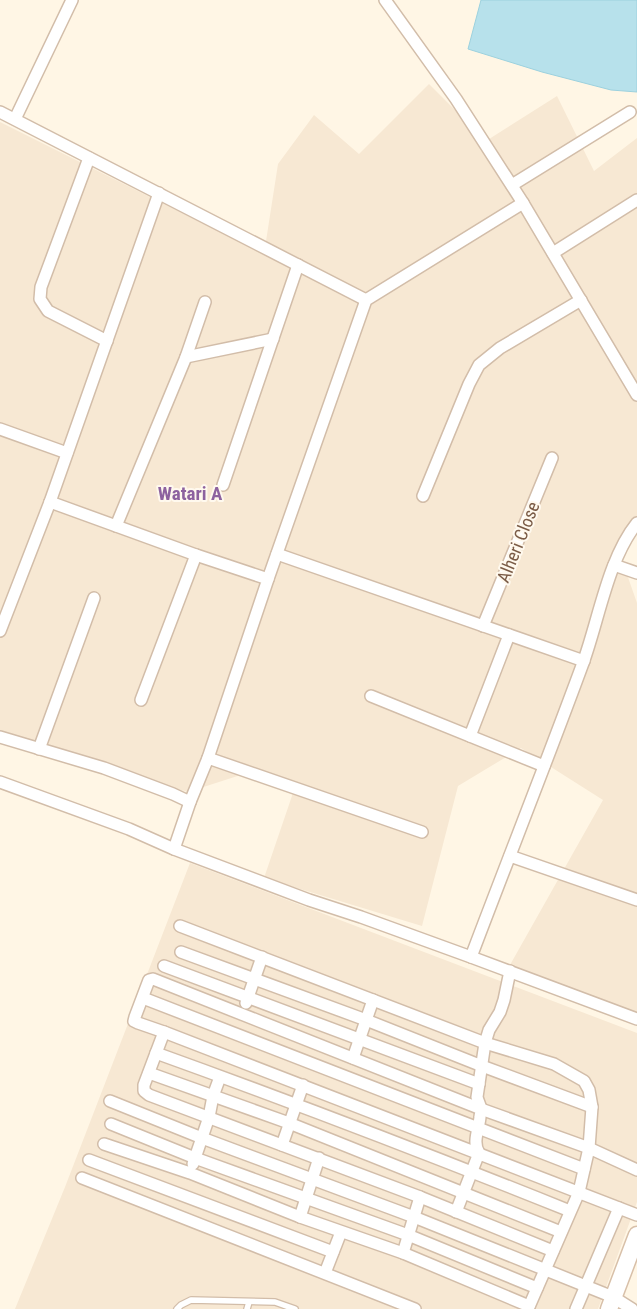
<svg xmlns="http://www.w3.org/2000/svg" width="637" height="1309" font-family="'Roboto Condensed',sans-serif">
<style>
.residential{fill:#f7e8d3}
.water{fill:#b7e1eb;stroke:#9cd1de}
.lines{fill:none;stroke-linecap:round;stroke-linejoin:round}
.lane-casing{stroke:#d2bda9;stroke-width:8}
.street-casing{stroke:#d2bda9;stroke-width:14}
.secondary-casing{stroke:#d8c0a9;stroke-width:19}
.lane{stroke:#fff;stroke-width:5.5}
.street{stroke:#fff;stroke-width:11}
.secondary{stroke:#fff;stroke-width:16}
.labels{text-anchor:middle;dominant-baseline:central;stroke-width:4;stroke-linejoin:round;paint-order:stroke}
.street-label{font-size:18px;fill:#7b5c47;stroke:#fff9ee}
.neighbourhood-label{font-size:19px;font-weight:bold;fill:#8d629f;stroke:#fff9ee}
</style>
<rect width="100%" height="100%" fill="#fff6e5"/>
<!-- residential -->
<g class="residential">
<path d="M429,84L486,141L557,96L594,171L637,138V534L617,546L637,603V1016L506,972L603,800L521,748L458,786L422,926L264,878L294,790L253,771L188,792L0,736V122L264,254L278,164L314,115L359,154Z"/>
<path d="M190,863L637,1033V1202L598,1309H15L65,1187Z"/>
</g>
<!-- water -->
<path class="water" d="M481,0H637V92L611,90L542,72L468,49Z"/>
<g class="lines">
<defs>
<g id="lane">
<path d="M177,1309L181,1305L191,1300L275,1302L295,1309"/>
<path d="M247,1309L249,1302"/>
</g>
<g id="street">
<path d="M385,0L456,99L523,203L637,395"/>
<path d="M0,112L366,300"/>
<path d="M15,119L72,0"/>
<path d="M89,158L41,287L40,299L48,311L107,341"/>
<path d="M512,185L630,112"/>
<path d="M553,253L637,200"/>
<path d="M186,357L273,339"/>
<path d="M0,429L67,453"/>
<path d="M223,485L298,265"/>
<path d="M423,496L469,384L479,365L500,348L581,300"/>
<path d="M50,502L196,555L268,579L208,758L190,802L174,849L309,900L361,917L471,957L637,1019"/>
<path d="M116,526L186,357L205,302"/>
<path d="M277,554L584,661"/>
<path d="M614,565L637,573"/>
<path d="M268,579L366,300L523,203"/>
<path d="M483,626L552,458"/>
<path d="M0,631L50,502L159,193"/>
<path d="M371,696L544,766"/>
<path d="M141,700L196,555"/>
<path d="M470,736L509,635"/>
<path d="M0,737L104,768L173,794L190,802"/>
<path d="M39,749L94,598"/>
<path d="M208,758L422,832"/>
<path d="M0,782L129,829L174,849"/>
<path d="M510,856L637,900"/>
<path d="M180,926L485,1043L554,1064L584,1081L589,1090L592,1107L589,1148L579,1192L528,1309"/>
<path d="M181,952L366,1020L482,1066L592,1107"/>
<path d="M471,957C508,859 547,761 583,663C599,619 608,559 637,523"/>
<path d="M164,966L479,1084"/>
<path d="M143,998L584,1169"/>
<path d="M246,1003L262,957"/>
<path d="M164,1032L144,1085V1091L149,1095L420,1197L553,1251"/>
<path d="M156,1053C295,1103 433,1156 570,1211"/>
<path d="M353,1058L373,1000"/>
<path d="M149,1073L289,1123L561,1232"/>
<path d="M110,1101L202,1138L414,1217L613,1297L632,1309"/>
<path d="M111,1124L195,1158L408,1235L537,1288"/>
<path d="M104,1144L190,1173L300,1217L403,1253L529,1306"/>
<path d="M282,1145L303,1085"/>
<path d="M89,1160L333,1252"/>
<path d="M193,1164L209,1117L213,1096L220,1077"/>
<path d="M637,1170L589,1148L481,1109L153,979L149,980L135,1017L134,1021L138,1023L164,1032L637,1215"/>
<path d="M82,1178L415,1309"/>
<path d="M456,1212L479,1153C472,1142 479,1129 480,1117C480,1114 482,1111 481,1109C480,1105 478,1101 477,1097L485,1043L489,1030L500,1012L504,1000L510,971"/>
<path d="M300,1217L319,1158"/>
<path d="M403,1253L420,1197"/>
<path d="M325,1273L341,1232"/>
<path d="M576,1309L619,1208"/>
</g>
<path id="secondary" d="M609,1309L637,1235"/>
</defs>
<!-- lane casing -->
<use href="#lane" class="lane-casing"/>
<!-- street casing -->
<use href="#street" class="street-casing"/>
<!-- secondary casing -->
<use href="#secondary" class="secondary-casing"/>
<!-- lane -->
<use href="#lane" class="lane"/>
<!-- street -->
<use href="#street" class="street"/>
<!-- secondary -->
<use href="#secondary" class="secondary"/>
</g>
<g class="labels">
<!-- street labels -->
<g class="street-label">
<text transform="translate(518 542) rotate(-68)">Alheri Close</text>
</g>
<!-- neighbourhood labels -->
<g class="neighbourhood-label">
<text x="190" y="493">Watari A</text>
</g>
</g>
</svg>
